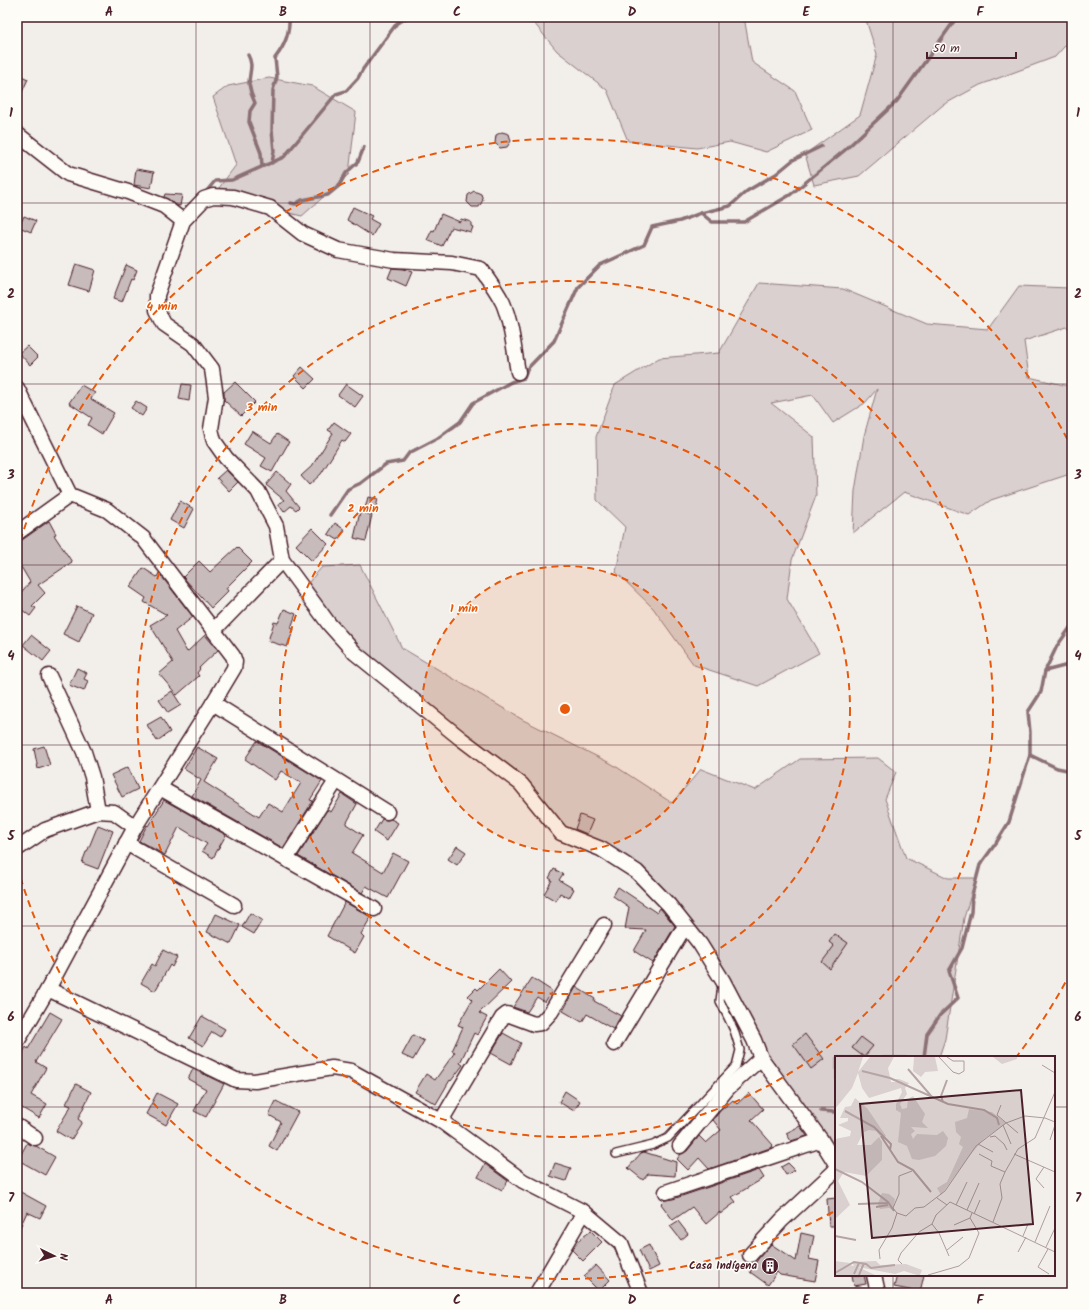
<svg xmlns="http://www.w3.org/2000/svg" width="1089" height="1310" font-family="Kalam,sans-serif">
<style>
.green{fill:#d9d0cf;stroke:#92787d}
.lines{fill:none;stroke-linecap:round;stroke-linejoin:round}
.stream{stroke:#8b6f75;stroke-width:3.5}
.building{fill:#c8bbbb;stroke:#4a1f2b}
.lane-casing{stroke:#4a1f2b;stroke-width:10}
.street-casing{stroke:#4a1f2b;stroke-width:17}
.lane{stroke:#fdfcf7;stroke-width:7}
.street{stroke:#fdfcf7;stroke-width:14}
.grid{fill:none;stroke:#4a1f2b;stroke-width:1;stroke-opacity:0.55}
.ring{fill:none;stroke:#e8590c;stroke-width:2;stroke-dasharray:7 5}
.labels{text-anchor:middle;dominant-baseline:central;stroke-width:3;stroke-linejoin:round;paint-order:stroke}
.poi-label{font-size:11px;font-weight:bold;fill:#4a1f2b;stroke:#fdfcf7;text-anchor:end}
.inset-river{fill:none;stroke:#b7a5a6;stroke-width:2}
.inset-road{fill:none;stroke:#af9c9e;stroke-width:1}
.view{fill:#4a1f2b;fill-opacity:0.15;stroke:#4a1f2b;stroke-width:2}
.inset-edge{fill:none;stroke:#4a1f2b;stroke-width:2}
.centre{fill:#e8590c;stroke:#fdfcf7;stroke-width:2}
.ring-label{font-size:12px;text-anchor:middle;font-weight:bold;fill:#e8590c;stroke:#fdfcf7;stroke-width:3;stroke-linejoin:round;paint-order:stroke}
.neatline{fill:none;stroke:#4a1f2b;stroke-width:1.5}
.grid-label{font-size:13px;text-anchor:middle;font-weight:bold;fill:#4a1f2b}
</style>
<rect width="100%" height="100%" fill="#f2efeb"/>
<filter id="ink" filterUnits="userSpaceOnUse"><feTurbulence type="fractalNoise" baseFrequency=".025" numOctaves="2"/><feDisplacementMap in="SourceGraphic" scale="8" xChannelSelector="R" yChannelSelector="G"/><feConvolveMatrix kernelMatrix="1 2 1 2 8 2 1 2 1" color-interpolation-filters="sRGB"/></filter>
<g filter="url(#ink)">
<!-- green -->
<g class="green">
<path d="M529,17H744L752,62L795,91L812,130L766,152L730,142L697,148L628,141L607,90L557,51Z"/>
<path d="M865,17H1072V38L1055,57L980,85L943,105L859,176L814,185L805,154L860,115L877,54Z"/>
<path d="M269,78L312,86L356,112L349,174L302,216L213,196L236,165L213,97L228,86Z"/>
<path d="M759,283L843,289L927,324L988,329L1019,286L1069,288L1072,290V332L1067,327L1024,341L1029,377L1072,387V473L1070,474L991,500L969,515L904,492L853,533L855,491L864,436L877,389L865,403L833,423L813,395L771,403L814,437L816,496L792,560L787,599L819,653L758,686L694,665L653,608L616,572L625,527L597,500L596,437L615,385L659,358L719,353Z"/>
<path d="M360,565L402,648L523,720L612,764L672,803L701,769L755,790L800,759L878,758L896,772L885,799L906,858L948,878H976L964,918L945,1039L939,1057H836V1164L761,1058L723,981L637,872L561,833L521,784L392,684L303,589L322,567Z"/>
</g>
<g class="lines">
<!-- stream -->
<g class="stream">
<path d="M248,55C254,66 249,72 249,84C250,91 252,97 255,103L250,111L249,122L261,153L262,166"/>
<path d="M272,163L274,151L272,130L273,90L277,77L275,58C284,47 290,32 289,17"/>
<path d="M205,193L215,181L232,180L284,157L336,94L346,91L358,78L363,69L397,23L408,17"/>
<path d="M291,203L295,204L302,200L328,195L339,186L346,173L358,162L364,147"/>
<path d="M701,213L712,222H744L790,195L845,150L897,101L957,17"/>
<path d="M330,515L348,489L361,483L386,464L403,461L409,453L438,438L460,422L473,403L511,382L524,378L527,369L554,341L578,287L600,265L644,245L652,227L680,221L701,213L730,206L747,191L776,174L793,160L822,146"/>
<path d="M1045,671L1072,664"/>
<path d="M1030,755L1057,768L1072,771"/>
<path d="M924,1057L927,1034L940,1015L958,998L949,971L962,948L971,912L972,895L980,865L996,843L1009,822L1030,755V732L1028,712L1041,692L1045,671L1057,646L1072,625"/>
<path d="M821,1111L834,1112L836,1110"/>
</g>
</g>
<!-- building -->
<g class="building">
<path d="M17,74L28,79L17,103Z"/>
<path d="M502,132L509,134L511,141L507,147L500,148L495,143L496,135Z"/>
<path d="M136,169L154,172L151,188L134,185Z"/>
<path d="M474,191L481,194L483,200L479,207H472L467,202L468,195Z"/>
<path d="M165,194L182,195L180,206L176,205L164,197Z"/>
<path d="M353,207L372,216L370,219L379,224L372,236L347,220Z"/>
<path d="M441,214L460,222L461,219L471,222V226L473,227L471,232L451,227L442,246L427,240L432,230L434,231Z"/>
<path d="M24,216L36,221L31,232L19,227Z"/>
<path d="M76,264L95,270L89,291L69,285Z"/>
<path d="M126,265L137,270L133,280L131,279L122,302L113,299Z"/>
<path d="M392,268L403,269L412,272L406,286L388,278Z"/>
<path d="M27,346L38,357L30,365L19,353Z"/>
<path d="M302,367L315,379L306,388L294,376Z"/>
<path d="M235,382L255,402L241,416L224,400V392Z"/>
<path d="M182,384L191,385L189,401L179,399Z"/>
<path d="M346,384L363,396L355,407L338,395Z"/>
<path d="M81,385L95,393L91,399L114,413L102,434L88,425L92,418L69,403Z"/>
<path d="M136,401L147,408L142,416L131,408Z"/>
<path d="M334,422L351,434L345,442L342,440L321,474L309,485L301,476L312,466L333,433L328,430Z"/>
<path d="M252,431L271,443L277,434L289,442L272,472L261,466L266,458L244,444Z"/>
<path d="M226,470L238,482L229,491L217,478Z"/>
<path d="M277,472L291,484L286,491L299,507L296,510L291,506L284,512L278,504L284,500L266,485Z"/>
<path d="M368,497L378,499L375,511L365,509Z"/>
<path d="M180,501L194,509L184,528L170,520Z"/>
<path d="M360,512L372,515L366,541L354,538Z"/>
<path d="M49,521L56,534L54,535L72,562L38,585L45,593L32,606L36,608L30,616L17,606V597L30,582L17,560V541L22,540Z"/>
<path d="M335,523L345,530L338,540L328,534Z"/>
<path d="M312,528L328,544L312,561L296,545Z"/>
<path d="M237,547L252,562L226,588L228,591L211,608L183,577L199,561L210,572Z"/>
<path d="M143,568L157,577L159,573L193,617L175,631L187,652L205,635L218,650L199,668L200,669L197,673L199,676L177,695L159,674L173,662L150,625L167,615L144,602L146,598L130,587Z"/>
<path d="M77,606L92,613L79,642L63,634Z"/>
<path d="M284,609L296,614L291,628L294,629L287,647L268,641L274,622L278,623Z"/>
<path d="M31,635L51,651L43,661L23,645Z"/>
<path d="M77,668L87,673L84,679L88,681L84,691L69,685Z"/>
<path d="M172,691L181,705L168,713L159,700Z"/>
<path d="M161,717L170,732L157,741L147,725Z"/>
<path d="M257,741L322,781L310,800L313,801L283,848L192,796L201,780L184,769L197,747L218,759L204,782L259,817L268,803L283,812L301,783L281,771L275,780L245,759Z"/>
<path d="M44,746L50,765L38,769L34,749Z"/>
<path d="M128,767L138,789L122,797L111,775Z"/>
<path d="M342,794L357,804L346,824L363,835L352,853L383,872L393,853L408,861L388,898L366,886L362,893L298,856L327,810L331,812Z"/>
<path d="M164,800L226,835L213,858L202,851L207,844L179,827L165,855L139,841L147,825L148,826Z"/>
<path d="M580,815L593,820L587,834L575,829Z"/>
<path d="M382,819L387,820L391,819L398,823L387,841L374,832Z"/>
<path d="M98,825L113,831L98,869L82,863L86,852H87Z"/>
<path d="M457,846L466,852L457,865L448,859Z"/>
<path d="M554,869L563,874L559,880L574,889L569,898L560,893L556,901L544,894L552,880L549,878Z"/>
<path d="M618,887L657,913L660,908L675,926L653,963L634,951L646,930L625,929L629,907L613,896Z"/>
<path d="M345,902L371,917L361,934L364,937L355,953L327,936Z"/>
<path d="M250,913L262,920L254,934L242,927Z"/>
<path d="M216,914L240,925L231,944L207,932Z"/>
<path d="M835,934L848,943L830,969L822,962L834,946L829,942Z"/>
<path d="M163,950L177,957L172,967L170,965L155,991L141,983L152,964L155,966Z"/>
<path d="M499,969L511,982L479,1013L487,1017L477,1035L474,1033L460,1063L463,1065L451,1081L450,1080L436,1104L415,1092L426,1074L435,1080L455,1052L452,1051L463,1027L458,1025L472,1000L468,996L476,988L478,990Z"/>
<path d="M532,978L552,991L545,1002L537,997L527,1012L513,1007Z"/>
<path d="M576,987L595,999L594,1001L621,1016L613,1029L587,1014L582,1022L563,1011Z"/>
<path d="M50,1012L62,1019L36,1062L46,1068L31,1095L47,1104L39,1118L17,1105V1095L20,1089L17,1087V1063L26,1047L28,1049Z"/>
<path d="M202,1016L225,1029L220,1037L212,1032L203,1046L189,1038Z"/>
<path d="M503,1033L521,1043L511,1064L491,1053Z"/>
<path d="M805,1034L824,1059L811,1069L793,1044Z"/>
<path d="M413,1035L424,1041L413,1060L402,1055Z"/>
<path d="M861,1037L873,1046L864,1057L852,1048Z"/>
<path d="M193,1069L224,1084L206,1117L194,1111L206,1089L188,1079Z"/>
<path d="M76,1084L91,1092L78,1119L82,1122L71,1140L56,1131L71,1106L66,1104Z"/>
<path d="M565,1091L580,1101L574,1111L559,1102Z"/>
<path d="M157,1093L178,1104L166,1125L146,1114Z"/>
<path d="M749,1093L763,1109L751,1120L773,1145L770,1148L709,1169L699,1158L688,1170L677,1159L681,1154L687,1151L699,1136L706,1143L721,1130L713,1120L720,1111L733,1100L737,1104Z"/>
<path d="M276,1101L298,1112L277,1151L269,1146L281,1122L269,1115Z"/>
<path d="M800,1126L807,1136L791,1141L786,1133Z"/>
<path d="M27,1143L36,1146L55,1157L45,1175L18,1160Z"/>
<path d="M644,1152L676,1162L675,1176L648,1174L643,1180L628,1168L641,1153Z"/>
<path d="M555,1163L571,1168L566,1181L550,1176Z"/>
<path d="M788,1163L795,1170L786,1175L781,1167Z"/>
<path d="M485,1164L508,1181L502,1190L478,1177Z"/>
<path d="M759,1170L764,1178L732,1197L736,1202L720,1214V1212L706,1224L692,1207L673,1220L661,1204L665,1200L673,1199Z"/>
<path d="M17,1190L46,1206L40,1218L27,1212L17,1234Z"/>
<path d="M836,1198V1226H829L827,1199Z"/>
<path d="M678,1221L688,1234L681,1240L670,1226Z"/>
<path d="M591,1231L602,1242L583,1261L572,1250L580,1239Z"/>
<path d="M801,1233L814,1236L809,1259L819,1261L815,1281L780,1275L777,1272L768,1285L750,1272L758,1259L771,1244L796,1261Z"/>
<path d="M649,1245L659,1266L649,1271L639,1250Z"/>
<path d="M596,1265L610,1280L599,1291L584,1276Z"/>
<path d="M852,1275H864L866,1284L854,1286Z"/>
<path d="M897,1275H924L920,1292L894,1287Z"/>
</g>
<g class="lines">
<defs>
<path id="lane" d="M616,1154L653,1145L668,1138L736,1066L740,1050L734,1030L720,1001L722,985"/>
<g id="street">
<path d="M17,134L68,174L128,192L164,206L183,221"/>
<path d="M518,372C514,350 512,324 503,303C497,291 489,280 481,269L452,263L394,260L338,250L303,234L270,208L233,197L213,196L204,199L183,221L157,295V310L164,324L193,344L212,369L216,397L211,429L214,441L226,458L258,491L276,526L282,560L329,624L355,653L460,738L521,784L561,833L601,849L637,872L669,905L700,944L723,981L754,1040L761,1058L821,1140L836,1164"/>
<path d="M17,388L70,495L107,510L143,538L233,656L235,662L234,668L213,703L135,827L48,989L17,1042"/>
<path d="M17,533L70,495"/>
<path d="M214,630L282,560"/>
<path d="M49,676L84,752L92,777L98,811"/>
<path d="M213,703L387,812"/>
<path d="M160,788L374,909"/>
<path d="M126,843L234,905"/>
<path d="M17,849L45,830L98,811L114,812L135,827"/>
<path d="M286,859L336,781"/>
<path d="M48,989L236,1080L255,1081L332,1068L351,1071L441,1121L523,1181L584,1212L621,1243L641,1293"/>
<path d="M614,1044L685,926"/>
<path d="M441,1121L502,1018L507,1014L534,1024L541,1023L551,1012L604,925"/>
<path d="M17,1126L35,1138"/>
<path d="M680,1146L728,1088L761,1058"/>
<path d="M666,1192L821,1140"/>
<path d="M750,1255L782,1220L836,1170"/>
<path d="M874,1275L878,1293"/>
<path d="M537,1293L584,1212"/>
</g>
</defs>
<!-- lane casing -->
<use href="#lane" class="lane-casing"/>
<!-- street casing -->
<use href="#street" class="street-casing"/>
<!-- lane -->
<use href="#lane" class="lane"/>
<!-- street -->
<use href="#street" class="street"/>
</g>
</g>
<!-- grid -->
<path class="grid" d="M196,17V1293M370,17V1293M544,17V1293M719,17V1293M893,17V1057M17,203H1072M17,384H1072M17,565H1072M17,745H1072M17,926H1072M17,1107H836M1054,1107H1072M893,1275V1293"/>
<!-- distance rings -->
<circle cx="565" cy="709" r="143" fill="#e8590c" fill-opacity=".12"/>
<g class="ring">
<circle cx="565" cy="709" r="143"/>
<circle cx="565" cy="709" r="285"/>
<circle cx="565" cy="709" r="428"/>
<path d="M1071 972A570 570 0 0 1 1017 1056M833 1212A570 570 0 0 1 17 866M17 552A570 570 0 0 1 1071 446"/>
</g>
<!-- icons -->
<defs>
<symbol id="building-disc" viewBox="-11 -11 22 22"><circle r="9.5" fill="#4a1f2b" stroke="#fdfcf7"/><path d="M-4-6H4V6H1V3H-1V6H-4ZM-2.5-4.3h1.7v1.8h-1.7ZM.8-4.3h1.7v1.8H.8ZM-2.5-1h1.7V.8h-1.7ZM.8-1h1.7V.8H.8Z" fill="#fff"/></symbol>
</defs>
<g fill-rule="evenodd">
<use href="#building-disc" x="760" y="1256" width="20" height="20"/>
</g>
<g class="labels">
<!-- poi labels -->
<g class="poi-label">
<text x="757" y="1266">Casa Indígena</text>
</g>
</g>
<!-- overview -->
<g transform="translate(835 1056)">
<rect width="220" height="220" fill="#f2efeb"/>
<path d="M0,1H28L23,16L35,1H59L53,12L56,26H61L60,23H64L74,27L70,32L72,38L65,48L67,53L72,52L73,43L78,40L90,58L87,66L93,72L76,71L80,75L76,78L78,83L82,78L102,79L108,75L113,82L111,90L100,100L84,104L77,103L72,90L63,86L66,57L61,54V48L67,36L66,32L34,42L27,32L23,17L17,32L0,53ZM79,1H100L103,15L90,16L86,21L78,15ZM158,1H182V3L167,8ZM20,42L32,52L51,80L47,82L41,75L34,74L29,76L22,89H36L44,81L47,86V104L31,120L9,116L3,125L15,149L0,163V83L15,80L16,75L3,69L13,65V62H5L10,51L16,50ZM134,53L157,56L171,67L149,83L135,99L106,139L102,132L112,126L128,91L124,88L126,81L121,76L120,66L132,62ZM47,137L54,138L60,143L58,154L54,152L45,153L43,148ZM0,205L15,207L14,209L19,210L17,206L41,205L45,209L71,208L87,214L85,219H82L69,215L60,218L23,211L40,219H0Z" fill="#d9d0cf"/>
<path class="inset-river" d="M73,13L97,41M27,15L55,22L113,48L149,54L162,62L164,69M108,46L106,40L112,24M10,55L39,71L56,88L55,94M46,80L63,106L78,114L96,136M0,113L27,126L53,146L59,155M23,148L53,147M41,151L53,149M0,180L21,184M0,217L19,206L31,208L36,212L60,209M19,218L24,207M24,219L29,207"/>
<path class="inset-road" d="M104,1L118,16L124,18L129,15V5H118L112,1M207,9L220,17M166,49L162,59L183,77M168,69L176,88M155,81L160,80L169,88L172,94M215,84L220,69M143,88L158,96M144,98L157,105L156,110L170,116M179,98L220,116M209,111L201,123L209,132M77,115L64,120V138L58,152L62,157L71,160L80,152L89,151L110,135L141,90L171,67L190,60L210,62L220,66M102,142L112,149M121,149L132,126M132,154L144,127M139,158L145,144M158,166L167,142L165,128L170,116L183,93L200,82L220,36M97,168L104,177L114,200M119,169L135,162M188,180L193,168M200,186L215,150M211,191L220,172M213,193L203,211L214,218M112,194L128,181M183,196L191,181M45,203L44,194L57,172L62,157M67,208L63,204L66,197L84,176L97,168L101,159L115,146L220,196M93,219L124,210L134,202L144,177L135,162L137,157"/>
<path class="view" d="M186,34L198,168L37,182L25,48Z"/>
<rect width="220" height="220" class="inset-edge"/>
</g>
<circle cx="565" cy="709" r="6" class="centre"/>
<g class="ring-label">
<text x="162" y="310">4 min</text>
<text x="262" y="411">3 min</text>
<text x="363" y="512">2 min</text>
<text x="464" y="612">1 min</text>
</g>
<!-- margin -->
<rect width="1089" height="1310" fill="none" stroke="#fdfcf7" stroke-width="44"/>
<!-- north arrow -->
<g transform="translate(54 1256) rotate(95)" stroke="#fdfcf7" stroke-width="3" paint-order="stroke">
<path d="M0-3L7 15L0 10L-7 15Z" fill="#4a1f2b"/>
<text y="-6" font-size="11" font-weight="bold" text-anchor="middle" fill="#4a1f2b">N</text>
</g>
<!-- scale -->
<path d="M927 52v6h89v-6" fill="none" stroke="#4a1f2b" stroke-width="2"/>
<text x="933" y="52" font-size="12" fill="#4a1f2b" stroke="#fdfcf7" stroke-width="3" paint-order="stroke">50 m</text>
<rect x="22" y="22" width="1045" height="1266" class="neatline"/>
<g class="grid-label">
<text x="109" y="16">A</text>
<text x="283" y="16">B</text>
<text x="457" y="16">C</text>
<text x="632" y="16">D</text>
<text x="806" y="16">E</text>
<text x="980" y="16">F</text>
<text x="11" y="117">1</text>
<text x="1078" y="117">1</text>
<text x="11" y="298">2</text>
<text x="1078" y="298">2</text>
<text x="11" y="479">3</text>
<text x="1078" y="479">3</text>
<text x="11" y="660">4</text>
<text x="1078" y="660">4</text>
<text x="11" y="840">5</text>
<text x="1078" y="840">5</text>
<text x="11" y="1021">6</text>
<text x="1078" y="1021">6</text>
<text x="11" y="1202">7</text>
<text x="1078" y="1202">7</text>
<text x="109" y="1304">A</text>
<text x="283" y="1304">B</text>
<text x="457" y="1304">C</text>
<text x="632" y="1304">D</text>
<text x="806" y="1304">E</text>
<text x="980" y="1304">F</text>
</g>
</svg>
